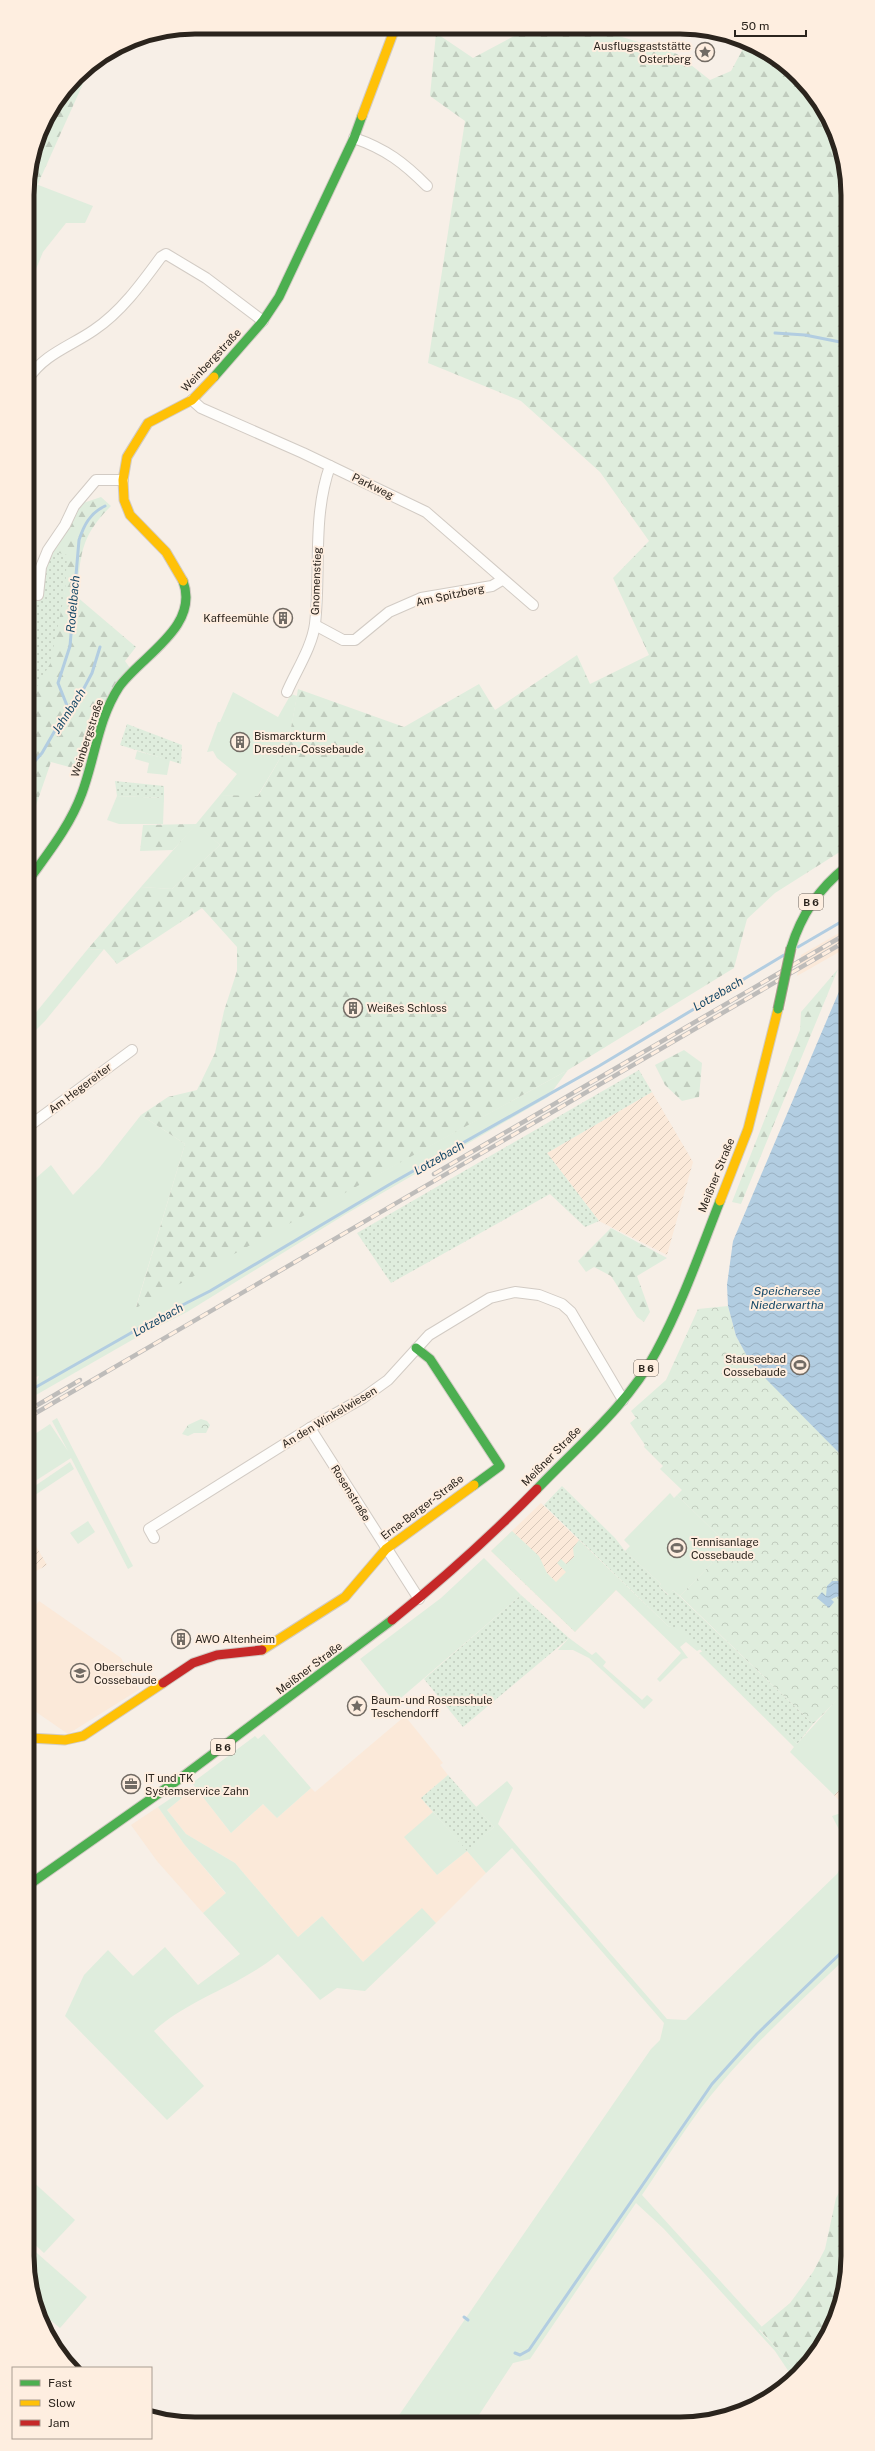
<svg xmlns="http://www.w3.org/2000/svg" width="875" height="2451" font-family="'Public Sans',sans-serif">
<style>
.built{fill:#fbe9d9}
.industrial{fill:url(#industrial-furrows)}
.grass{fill:#dfeddd}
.forest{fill:url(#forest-firs)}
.park{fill:url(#park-crowns)}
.garden{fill:url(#garden-dots)}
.water{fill:url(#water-waves)}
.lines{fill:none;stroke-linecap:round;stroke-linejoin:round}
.stream{stroke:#b2cde1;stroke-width:3}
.street-casing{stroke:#d2cbc4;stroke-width:12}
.fast-casing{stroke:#d2cbc4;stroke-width:11}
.slow-casing{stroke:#d2cbc4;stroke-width:11}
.jam-casing{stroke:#d2cbc4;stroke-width:11}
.street{stroke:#fefdfb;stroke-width:10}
.fast{stroke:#4caf50;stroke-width:9}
.slow{stroke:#ffc107;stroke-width:9}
.jam{stroke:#c62828;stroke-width:9}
.rail-casing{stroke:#bebcba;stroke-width:4.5}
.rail{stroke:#feeee0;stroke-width:3;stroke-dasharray:9;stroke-linecap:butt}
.fast-bridge-casing{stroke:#ab9c8e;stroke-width:11;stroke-linecap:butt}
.fast-bridge{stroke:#4caf50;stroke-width:9}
.labels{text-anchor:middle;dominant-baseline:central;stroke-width:4;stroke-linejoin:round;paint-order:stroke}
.shield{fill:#feeee0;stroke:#6a6158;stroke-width:1}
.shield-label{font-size:10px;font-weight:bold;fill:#2b241d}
.poi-label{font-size:11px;fill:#2b241d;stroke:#feeee0;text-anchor:start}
.street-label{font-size:11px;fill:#2b241d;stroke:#feeee0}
.water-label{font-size:12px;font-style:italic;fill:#154867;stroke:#feeee0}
.rim{fill:none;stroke:#2b241d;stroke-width:5}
</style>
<defs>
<pattern id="industrial-furrows" width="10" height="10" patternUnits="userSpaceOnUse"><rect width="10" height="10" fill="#fbe9d9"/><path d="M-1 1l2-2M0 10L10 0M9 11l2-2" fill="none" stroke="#d7c8ba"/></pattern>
<pattern id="forest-firs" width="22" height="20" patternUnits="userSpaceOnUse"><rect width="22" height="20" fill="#dfeddd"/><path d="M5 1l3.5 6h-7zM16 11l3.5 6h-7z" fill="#c0cbbd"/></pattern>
<pattern id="park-crowns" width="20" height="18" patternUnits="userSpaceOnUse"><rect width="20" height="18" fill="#dfeddd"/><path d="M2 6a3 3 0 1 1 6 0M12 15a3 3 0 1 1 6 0" fill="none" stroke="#c0cbbd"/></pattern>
<pattern id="garden-dots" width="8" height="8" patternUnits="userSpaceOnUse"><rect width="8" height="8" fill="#dfeddd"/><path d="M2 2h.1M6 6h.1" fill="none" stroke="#c0cbbd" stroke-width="1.8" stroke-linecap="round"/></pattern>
<pattern id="water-waves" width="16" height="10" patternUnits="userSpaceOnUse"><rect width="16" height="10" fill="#b2cde1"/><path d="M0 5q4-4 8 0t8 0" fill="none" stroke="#99b0c1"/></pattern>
</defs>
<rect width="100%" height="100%" fill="#f7efe7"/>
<!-- built -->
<g class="built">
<path d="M846,929V948L797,976L801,955Z"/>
<path d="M39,1601L121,1658L140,1689L68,1734L29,1707V1614Z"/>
<path d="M405,1716L443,1763L440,1765L448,1775L421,1798L433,1812L405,1837L437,1875L467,1851L486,1873L436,1923L422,1909L363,1962L322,1916L298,1937L235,1863L186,1834L167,1810L195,1787L231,1833L263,1804L277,1818L311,1788L315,1792Z"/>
<path d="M158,1807L184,1844L226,1894L203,1913L157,1861L131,1825Z"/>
</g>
<!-- industrial -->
<g class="industrial">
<path d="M652,1092L693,1162L667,1255L599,1221L547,1153Z"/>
<path d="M541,1503L623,1583L575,1632L491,1551Z"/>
<path d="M29,1534L47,1565L29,1575Z"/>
<path d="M846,1784L847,1786V1809L834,1795Z"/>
</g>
<!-- grass -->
<g class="grass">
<path d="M28,181L93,206L85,223H66L43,252L34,274L28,273Z"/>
<path d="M233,692L278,717L291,694L297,696L288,745L257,797L220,795L237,774L217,758L213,751L207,752L218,722H220Z"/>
<path d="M137,751L170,760L167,775L147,773L149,763L135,759Z"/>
<path d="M117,796L164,798L163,824H119L107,820Z"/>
<path d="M196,824L220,845L172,889L141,887Z"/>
<path d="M104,949L45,1021L29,1037V1021L87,950Z"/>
<path d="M568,1070L548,1097L346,1214L187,1312L132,1340L29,1399L39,1376L29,1379V1184L51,1165L73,1195L100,1167L141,1115L185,1144L136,1307Z"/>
<path d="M57,1418L133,1566L128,1569L71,1458L29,1485V1438L50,1424L68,1451L52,1421Z"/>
<path d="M70,1462L74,1469L29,1499V1490Z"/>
<path d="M670,1493L674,1498L677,1495L729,1546L680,1596L673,1590L669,1595L659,1586L661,1584L625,1551L630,1546L624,1540Z"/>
<path d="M88,1521L95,1532L78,1544L70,1533Z"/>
<path d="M512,1531L539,1556L547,1573L556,1582L566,1572L557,1563L561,1559L566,1564L574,1557L573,1548L579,1540L668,1626L679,1628L701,1649L697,1651L686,1642L680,1647L688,1658L683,1659L660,1682L657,1679L681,1653L616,1590L575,1632L491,1551Z"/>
<path d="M484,1558L521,1595L395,1703L360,1659L441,1598Z"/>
<path d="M569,1638L592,1655L596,1652L606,1662L603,1666L642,1700L647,1695L653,1700L644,1709L589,1658L573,1650H558Z"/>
<path d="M703,1651L797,1744L841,1695L847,1701V1786L845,1784L834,1795L790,1752L794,1747L699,1653Z"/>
<path d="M264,1734L311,1788L277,1818L263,1804L231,1833L192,1783L255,1736L258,1739Z"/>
<path d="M507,1781L513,1788L498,1824L667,2019L686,2020L837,1874L847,1857V1957C805,1997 761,2037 723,2081C692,2116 668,2157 642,2195L762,2327L759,2330L778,2350L797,2374L793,2378L775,2351L664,2229L636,2203L530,2359L513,2363L475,2421H395L651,2049L660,2040L664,2023L512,1848L486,1873L467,1851L437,1875L404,1837L433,1812L467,1850L494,1827L476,1807Z"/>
<path d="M185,1789L189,1792L167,1810L186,1834L235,1863L298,1937L322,1916L363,1962L422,1908L436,1923L365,1991L337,1988L320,2000L278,1954C241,1986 190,1998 154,2031L204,2086L167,2120L65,2016L84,1975L108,1950L133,1976L165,1947L198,1985L240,1954L203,1913L226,1893L184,1844L158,1807Z"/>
<path d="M847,1811V1855L846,1843L832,1816Z"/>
<path d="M30,2179L75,2220L44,2253L30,2240Z"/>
<path d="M30,2247L87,2297L60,2328L38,2310L30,2289Z"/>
</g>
<!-- forest -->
<g class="forest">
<path d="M527,29L619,36L677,54L710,80L731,71L746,43C775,54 813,84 826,113C833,129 839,146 845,162L846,848L775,893L747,919L734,968L568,1070L136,1308L185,1144L141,1115L168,1097L197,1090L215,1053L224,1011L237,971V947L202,908L117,964L104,949L87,950L141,887L172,889L220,845L196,825L173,850L140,851L143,825L196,824L220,795L258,796L288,745L298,689L404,727L479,684L495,710L577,655L590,684L649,655L613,578L649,541L600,472L521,401L428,363L465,121L430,96L436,33L473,58Z"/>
<path d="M86,77L37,186L28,181L44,121L71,87Z"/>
<path d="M101,497L111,506C79,538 82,553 76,596L136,647L125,661L130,668L84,771L51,762L34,811L28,818V702L34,694L65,592L48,550L74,506Z"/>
<path d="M838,969L741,1204L732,1202L800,1030L801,1012Z"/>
<path d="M684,1050L702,1063L699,1097L682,1101L665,1085L655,1065Z"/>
<path d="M611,1228L667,1258L637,1276L650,1312L644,1322L637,1317L611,1276L594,1267L586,1272L578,1261Z"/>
<path d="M848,2176V2266L835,2320L806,2366L797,2374L778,2350L759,2329L790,2303L813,2272L825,2249L836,2198Z"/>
</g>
<!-- park -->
<g class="park">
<path d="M728,1306L736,1336L748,1358L847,1461V1701L841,1696L813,1724L680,1596L729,1546L677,1495L682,1490L660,1469L663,1466L644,1447L645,1445L630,1423L636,1418L631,1411L666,1380L698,1309Z"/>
<path d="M201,1419L207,1421L210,1425L206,1433H194L188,1436L182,1434L188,1425Z"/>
</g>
<!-- garden -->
<g class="garden">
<path d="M48,550L67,555L65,592L50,664L28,702V617L38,595Z"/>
<path d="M127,724L182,745L181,764L120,745Z"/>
<path d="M115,781L164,786V798L117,796Z"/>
<path d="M639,1070L652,1092L547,1153L599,1221L585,1227L550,1194L391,1283L357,1233Z"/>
<path d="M562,1486L615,1538L625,1551L661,1584L659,1586L668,1595L673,1590L813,1724L797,1744L679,1629L668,1626L544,1505Z"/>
<path d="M521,1595L569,1638L463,1727L424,1679Z"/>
<path d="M448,1775L494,1827L467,1851L421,1798Z"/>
</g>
<!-- water -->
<g class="water">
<path d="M846,975L847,1461L766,1379L748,1358L736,1336L728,1306L727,1285L733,1241Z"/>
<path d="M832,1581H839L844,1589L842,1595L831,1599L834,1602L829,1608L817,1598L822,1592L826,1596L827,1586Z"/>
</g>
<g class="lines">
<!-- stream -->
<g class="stream">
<path d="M775,333L805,335L845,343"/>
<path d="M68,708L58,683L70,646L79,540C84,525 90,513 105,506"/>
<path d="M28,769L42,753L68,708L82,692L92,673L100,647"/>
<path d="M798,947L846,919"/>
<path d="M29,1391L159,1317L210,1291L392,1183L599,1066L784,955"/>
<path d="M464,2317L468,2320"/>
<path d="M515,2353L520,2355L529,2350L712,2084L757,2034L847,1947"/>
</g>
<defs>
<g id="street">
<path d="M354,138C386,149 404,163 427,186"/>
<path d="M28,379C44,354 71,346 94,330C121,312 142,283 161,257L166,254L206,278L263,321"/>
<path d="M192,400L201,408L303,453L426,512L533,605"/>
<path d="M38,595L41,567L48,550L65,525L74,506L96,480H123"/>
<path d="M315,625L343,640H355L389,612L421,598L492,586L502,580"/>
<path d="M287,692C296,671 312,647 315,624C321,571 312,517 330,466"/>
<path d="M29,1126L132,1050"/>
<path d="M310,1428L419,1599"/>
<path d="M154,1538L149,1529L310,1428L363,1398L388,1380L429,1335L490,1298L515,1292L539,1295L562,1304L571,1312L623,1400"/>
</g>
<g id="fast">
<path d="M214,377L263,321L279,297L354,138L362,116"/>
<path d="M28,881C48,853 70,826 82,793C95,758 98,719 119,687C141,656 200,627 183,581"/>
<path d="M791,948C801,915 818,889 846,867"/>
<path d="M416,1348L430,1359L500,1466L474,1485"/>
<path d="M537,1489C578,1446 628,1405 656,1352C682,1304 700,1252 720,1201"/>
<path d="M30,1884L182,1777L392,1620"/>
</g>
<g id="slow">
<path d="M362,116L395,28"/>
<path d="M183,581L166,552L130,515L124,500L123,480L127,457L148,423L192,400L214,377"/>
<path d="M720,1201L748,1129L778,1009"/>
<path d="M262,1650L345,1597L386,1549L474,1485"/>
<path d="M30,1738L65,1740L83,1736L163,1683"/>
</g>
<g id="jam">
<path d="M392,1620C443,1579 491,1536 537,1489"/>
<path d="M163,1683L193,1663L217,1655L262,1650"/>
</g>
</defs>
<!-- street casing -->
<use href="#street" class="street-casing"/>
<!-- fast casing -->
<use href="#fast" class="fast-casing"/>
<!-- slow casing -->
<use href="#slow" class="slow-casing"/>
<!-- jam casing -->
<use href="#jam" class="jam-casing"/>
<!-- street -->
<use href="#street" class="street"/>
<!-- fast -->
<use href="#fast" class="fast"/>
<!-- slow -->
<use href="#slow" class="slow"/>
<!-- jam -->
<use href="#jam" class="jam"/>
<defs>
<g id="rail">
<path d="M434,1174L846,934"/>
<path d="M29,1410L80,1380"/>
<path d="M29,1417L846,941"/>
</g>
</defs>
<!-- rail casing -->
<use href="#rail" class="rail-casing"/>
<!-- rail -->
<use href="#rail" class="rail"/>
<defs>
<path id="fast-bridge" d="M778,1009L791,948"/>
</defs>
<!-- fast-bridge casing -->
<use href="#fast-bridge" class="fast-bridge-casing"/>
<!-- fast-bridge -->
<use href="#fast-bridge" class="fast-bridge"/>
</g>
<!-- icons -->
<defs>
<symbol id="sight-ring" viewBox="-11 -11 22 22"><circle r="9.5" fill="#feeee0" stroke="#726b64" stroke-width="1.5"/><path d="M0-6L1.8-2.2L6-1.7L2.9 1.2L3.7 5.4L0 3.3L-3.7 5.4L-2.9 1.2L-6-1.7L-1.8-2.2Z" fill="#726b64"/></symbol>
<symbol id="building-ring" viewBox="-11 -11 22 22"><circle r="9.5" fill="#feeee0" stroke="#726b64" stroke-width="1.5"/><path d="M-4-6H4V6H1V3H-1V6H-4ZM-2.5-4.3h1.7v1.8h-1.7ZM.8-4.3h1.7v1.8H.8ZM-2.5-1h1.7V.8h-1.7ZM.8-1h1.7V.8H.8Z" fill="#726b64"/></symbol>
<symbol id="stadium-ring" viewBox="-11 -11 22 22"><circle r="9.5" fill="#feeee0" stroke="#726b64" stroke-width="1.5"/><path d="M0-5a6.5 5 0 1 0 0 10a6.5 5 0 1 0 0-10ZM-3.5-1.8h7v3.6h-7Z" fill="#726b64"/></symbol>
<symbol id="school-ring" viewBox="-11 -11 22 22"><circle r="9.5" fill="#feeee0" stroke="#726b64" stroke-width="1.5"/><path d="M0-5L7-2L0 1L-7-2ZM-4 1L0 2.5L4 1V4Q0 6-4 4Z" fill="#726b64"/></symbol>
<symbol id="office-ring" viewBox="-11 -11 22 22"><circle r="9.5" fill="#feeee0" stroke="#726b64" stroke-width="1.5"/><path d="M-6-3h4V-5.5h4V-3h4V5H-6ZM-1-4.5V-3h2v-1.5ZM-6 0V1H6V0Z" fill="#726b64"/></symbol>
</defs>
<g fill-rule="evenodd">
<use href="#sight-ring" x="694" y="41" width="22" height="22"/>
<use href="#building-ring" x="272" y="607" width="22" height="22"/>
<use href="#building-ring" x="229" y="731" width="22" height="22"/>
<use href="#building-ring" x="342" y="997" width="22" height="22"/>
<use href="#stadium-ring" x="789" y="1354" width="22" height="22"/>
<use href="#stadium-ring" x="666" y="1537" width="22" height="22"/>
<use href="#building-ring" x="170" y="1628" width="22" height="22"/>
<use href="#school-ring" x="69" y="1662" width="22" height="22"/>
<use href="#sight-ring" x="346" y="1695" width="22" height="22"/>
<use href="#office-ring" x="120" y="1773" width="22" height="22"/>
</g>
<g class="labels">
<!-- shield labels -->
<g class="shield">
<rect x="799" y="894" width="24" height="16" rx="3"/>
<rect x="634" y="1360" width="24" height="16" rx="3"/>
<rect x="211" y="1739" width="24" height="16" rx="3"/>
</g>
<g class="shield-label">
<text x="811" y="902">B 6</text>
<text x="646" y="1368">B 6</text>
<text x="223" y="1747">B 6</text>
</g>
<!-- poi labels -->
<g class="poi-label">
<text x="691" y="46" text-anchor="end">Ausflugsgaststätte<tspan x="691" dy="13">Osterberg</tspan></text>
<text x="269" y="618" text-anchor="end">Kaffeemühle</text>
<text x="254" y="736">Bismarckturm<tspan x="254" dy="13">Dresden-Cossebaude</tspan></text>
<text x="367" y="1008">Weißes Schloss</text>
<text x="786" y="1359" text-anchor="end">Stauseebad<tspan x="786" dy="13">Cossebaude</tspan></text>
<text x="691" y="1542">Tennisanlage<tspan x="691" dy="13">Cossebaude</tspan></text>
<text x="195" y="1639">AWO Altenheim</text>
<text x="94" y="1667">Oberschule<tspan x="94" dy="13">Cossebaude</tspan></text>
<text x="371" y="1700">Baum- und Rosenschule<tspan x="371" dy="13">Teschendorff</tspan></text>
<text x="145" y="1778">IT und TK<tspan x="145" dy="13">Systemservice Zahn</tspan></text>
</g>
<!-- street labels -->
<g class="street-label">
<text transform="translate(211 360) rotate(-47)">Weinbergstraße</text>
<text transform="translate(373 486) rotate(26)">Parkweg</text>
<text transform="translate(316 581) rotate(-88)">Gnomenstieg</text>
<text transform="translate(450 595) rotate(-12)">Am Spitzberg</text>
<text transform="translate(87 738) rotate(-72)">Weinbergstraße</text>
<text transform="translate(80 1088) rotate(-37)">Am Hegereiter</text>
<text transform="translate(716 1175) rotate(-68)">Meißner Straße</text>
<text transform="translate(329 1417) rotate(-31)">An den Winkelwiesen</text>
<text transform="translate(551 1456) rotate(-45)">Meißner Straße</text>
<text transform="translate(351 1493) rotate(58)">Rosenstraße</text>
<text transform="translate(422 1507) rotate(-37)">Erna-Berger-Straße</text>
<text transform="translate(309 1668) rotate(-37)">Meißner Straße</text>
</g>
<!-- water labels -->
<g class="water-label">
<text transform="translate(73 604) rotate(-85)">Rodelbach</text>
<text transform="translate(69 711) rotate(-57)">Jahnbach</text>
<text transform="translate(718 994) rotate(-30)">Lotzebach</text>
<text transform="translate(439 1158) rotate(-30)">Lotzebach</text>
<text x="787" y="1291">Speichersee<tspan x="787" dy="14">Niederwartha</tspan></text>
<text transform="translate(158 1320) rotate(-29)">Lotzebach</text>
</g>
</g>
<!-- crop -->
<path d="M0 0H875V2451H0ZM195 34H680A161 161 0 0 1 841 195V2256A161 161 0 0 1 680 2417H195A161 161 0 0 1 34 2256V195A161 161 0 0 1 195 34Z" fill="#feeee0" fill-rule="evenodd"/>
<path class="rim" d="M195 34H680A161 161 0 0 1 841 195V2256A161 161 0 0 1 680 2417H195A161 161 0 0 1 34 2256V195A161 161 0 0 1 195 34Z"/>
<!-- legend -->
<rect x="12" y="2367" width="140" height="72" fill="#feeee0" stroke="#aa9d92"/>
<rect x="20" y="2380" width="20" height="6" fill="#4caf50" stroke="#aa9d92"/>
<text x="48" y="2387" font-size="12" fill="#2b241d">Fast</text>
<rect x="20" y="2400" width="20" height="6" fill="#ffc107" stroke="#aa9d92"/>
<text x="48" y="2407" font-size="12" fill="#2b241d">Slow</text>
<rect x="20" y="2420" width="20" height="6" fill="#c62828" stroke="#aa9d92"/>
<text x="48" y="2427" font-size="12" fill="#2b241d">Jam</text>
<!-- scale -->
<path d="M735 30v6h71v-6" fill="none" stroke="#2b241d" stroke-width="2"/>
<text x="741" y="30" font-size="12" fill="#2b241d" stroke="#feeee0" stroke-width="3" paint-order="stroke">50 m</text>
</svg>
